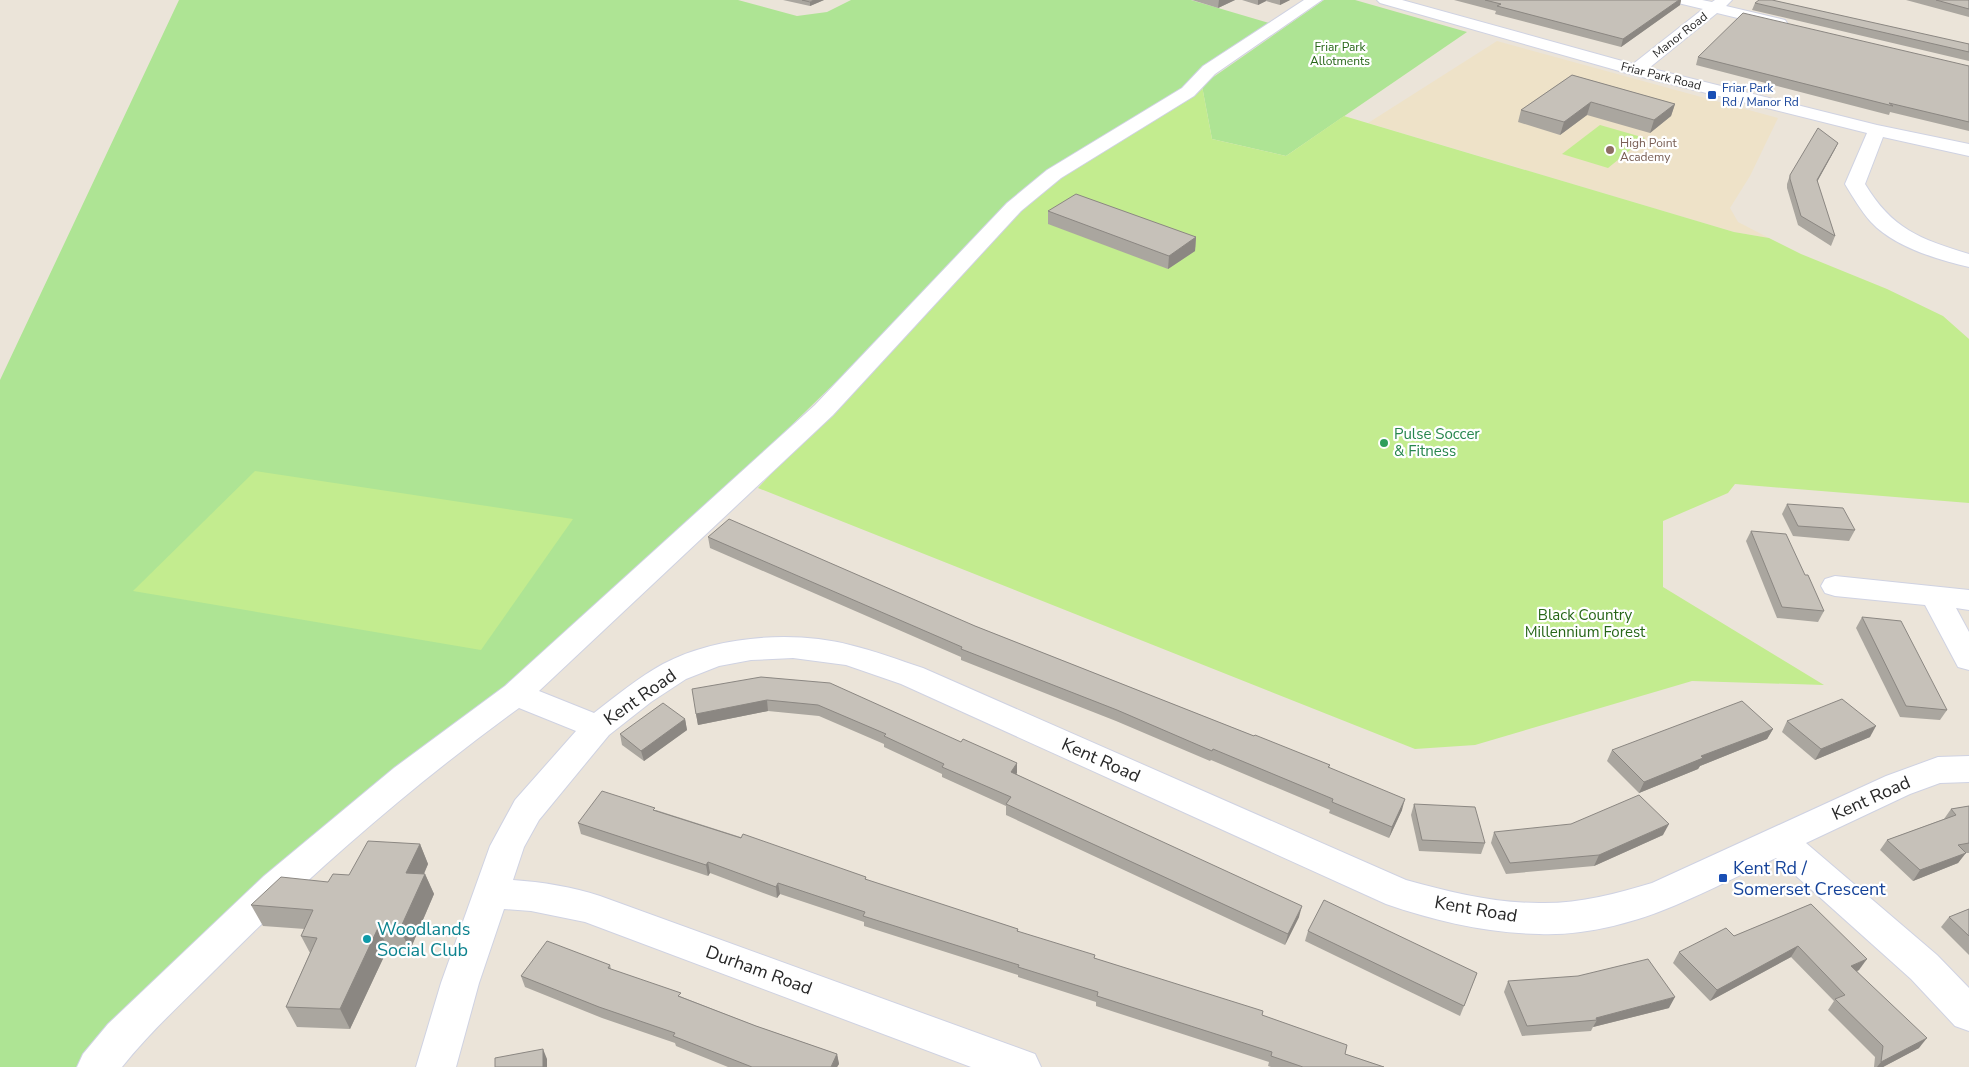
<svg xmlns="http://www.w3.org/2000/svg" width="1969" height="1067" font-family="'Nunito Sans',sans-serif">
<style>
.education{fill:#eee2c8}
.green{fill:#aee494}
.pitch{fill:#c3ec8f}
.lines{fill:none;stroke-linecap:round;stroke-linejoin:round}
.minor-casing{stroke:#cfd2e2;stroke-width:2}
.minor{fill:#fff;fill-rule:evenodd}
.wall{fill:#aaa69f}
.shaded-wall{fill:#8b8782}
.building{fill:#c6c1b9;stroke:#8b8782}
.transit-dot{fill:#1a4fb4;stroke:#fff;stroke-width:2}
.education-dot{fill:#8d6e63;stroke:#fff;stroke-width:2}
.leisure-dot{fill:#2e9e5b;stroke:#fff;stroke-width:2}
.culture-dot{fill:#0f9aa8;stroke:#fff;stroke-width:2}
.labels{text-anchor:middle;dominant-baseline:central;stroke-width:4.5;stroke-linejoin:round;paint-order:stroke}
.far-street-label{font-size:12px;fill:#282828;stroke:#fff}
.far-park-label{font-size:12px;fill:#276618;stroke:#fff}
.far-transit-label{font-size:12px;fill:#164399;stroke:#fff;text-anchor:start}
.far-education-label{font-size:12px;fill:#785e54;stroke:#fff;text-anchor:start}
.leisure-label{font-size:15px;fill:#27864d;stroke:#fff;text-anchor:start}
.park-label{font-size:15px;fill:#276618;stroke:#fff}
.near-street-label{font-size:18px;fill:#282828;stroke:#fff}
.near-transit-label{font-size:18px;fill:#164399;stroke:#fff;text-anchor:start}
.near-culture-label{font-size:18px;fill:#0d838f;stroke:#fff;text-anchor:start}
</style>
<rect width="100%" height="100%" fill="#ebe4d9"/>
<!-- education -->
<path class="education" d="M1497,41L1778,118L1750,176L1730,208L1738,222L1769,238L1734,232L1368,123Z"/>
<!-- green -->
<g class="green">
<path d="M179,0H738L797,16L827,12L851,0H1191L1269,23L927,293L727,488L506,688L96,1045L77,1067H0V380Z"/>
<path d="M1324,0H1355L1467,32L1286,156L1212,139L1202,86L1212,78Z"/>
</g>
<!-- pitch -->
<g class="pitch">
<path d="M1202,86L1212,139L1286,156L1344,116L1734,232L1769,238L1801,254L1887,289L1943,316L1969,339V503L1735,484L1728,493L1663,521V587L1824,685L1692,681L1475,745L1415,749L758,488L1019,206L1060,174Z"/>
<path d="M1600,125L1645,138L1608,168L1562,154Z"/>
<path d="M255,471L573,519L481,650L133,591Z"/>
</g>
<g class="lines">
<defs>
<g id="minor">
<path d="M1304,0H1322L1215,74L1194,96L1061,178L1021,211L833,415L539,691L594,713C616,696 639,677 663,664C715,636 794,630 850,645C875,651 899,660 923,668L1406,880C1449,892 1494,903 1539,903C1577,904 1616,894 1652,883L1886,776L1938,757L1969,756V782L1940,783L1910,794L1806,843L1937,955L1969,988V1031L1955,1026L1911,979L1776,858C1742,874 1709,891 1676,905C1634,923 1584,936 1539,934C1487,933 1435,921 1386,904L901,684L846,665L793,658L751,660L719,666L686,679L651,702L609,735L539,820L524,847L513,880C542,882 573,887 600,896L1035,1054L1041,1067H971L585,922L531,911L504,909L479,983L456,1067H416L441,983L490,846L515,800L576,731L519,708C410,787 308,876 213,972C182,1003 149,1033 122,1067H77L83,1054L108,1024L264,876L394,768L505,686L815,405L1007,203L1047,170L1182,88L1203,66Z"/>
<path d="M1377,0H1402L1633,64L1703,9L1678,3L1675,0H1702L1712,2L1715,0H1732L1726,6L1785,20L1787,23L1785,26L1779,28L1717,13L1649,68L1877,125L1969,144V156L1883,137L1865,184C1892,229 1920,239 1969,254V267C1938,260 1893,246 1871,222C1861,211 1853,197 1845,184L1867,133L1630,74L1380,3Z"/>
<path d="M1835,576L1969,590V610L1956,608L1969,632V670L1958,667L1925,605L1835,596L1825,593L1821,586L1825,579Z"/>
</g>
</defs>
<!-- minor casing -->
<use href="#minor" class="minor-casing"/>
<!-- minor -->
<use href="#minor" class="minor"/>
</g>
<!-- wall -->
<g class="wall">
<path d="M783,0H824L810,6Z"/>
<path d="M1192,0H1235L1218,8Z"/>
<path d="M1242,0H1290L1280,5L1266,1L1258,5Z"/>
<path d="M1454,0H1681L1680,5L1621,47L1495,14L1496,11Z"/>
<path d="M1906,0H1969V17Z"/>
<path d="M1755,3L1969,44V61L1752,10Z"/>
<path d="M1698,57L1969,66V131L1890,112L1889,115L1696,65Z"/>
<path d="M1572,75L1675,104L1671,116L1650,133L1587,115L1560,135L1518,122L1521,110Z"/>
<path d="M1838,143L1834,151L1817,182L1835,236L1831,246L1798,225L1787,188V184L1790,175Z"/>
<path d="M1048,211L1196,237L1195,251L1168,269L1048,224Z"/>
<path d="M1787,504L1855,530L1849,541L1793,536L1782,514Z"/>
<path d="M1751,531L1805,575L1824,611L1818,622L1777,618L1746,541Z"/>
<path d="M708,537L975,626L1254,736L1330,765L1329,768L1402,810L1389,838L1329,813L1330,810L1211,760L1210,761L1116,721L961,660V657L710,548Z"/>
<path d="M1862,617L1947,710L1940,720L1900,717L1856,628Z"/>
<path d="M761,677L1017,773L1016,774L1299,917L1285,945L1006,815V806L942,777V774L884,747V744L819,716L768,711L698,725L696,714Z"/>
<path d="M685,719L687,730L644,761L622,745L620,734Z"/>
<path d="M1787,721L1870,737L1815,760L1782,732Z"/>
<path d="M1773,729L1767,739L1700,766L1698,769L1639,793L1607,761L1612,750Z"/>
<path d="M1414,804L1485,843L1481,854L1419,851L1411,815Z"/>
<path d="M1969,806V853H1965L1958,863L1913,881L1880,850L1887,840L1944,819L1951,809Z"/>
<path d="M656,810L866,877V880L1018,929V932L1262,1015L1345,1054L1384,1067H1271L1268,1066L1269,1062L1096,1006V1002L1018,977V975L864,926V922L780,894L777,898L710,873L708,876L581,834L578,823Z"/>
<path d="M1494,832L1663,835L1594,866L1506,874L1491,843Z"/>
<path d="M420,844L428,864L424,874H425L434,894L410,950L388,948L350,1029L297,1027L286,1007L310,953L301,936L305,929L263,926L251,905L328,882L349,875Z"/>
<path d="M1811,904L1859,970L1857,971L1919,1048L1883,1067H1874L1875,1057L1828,1010L1834,1001L1791,957L1710,1001L1673,963L1679,952L1734,936Z"/>
<path d="M1969,909V955L1941,927L1949,917Z"/>
<path d="M1308,931L1477,973L1460,1016L1305,941Z"/>
<path d="M610,965L611,969L682,997L756,1026L837,1054L839,1064L837,1067H728L676,1046L675,1043L602,1018L525,987L521,976Z"/>
<path d="M1508,981L1669,1008L1593,1027L1591,1031L1522,1036L1504,992Z"/>
</g>
<!-- shaded-wall -->
<g class="shaded-wall">
<path d="M814,0H824L810,6V2Z"/>
<path d="M1219,0H1235L1218,8Z"/>
<path d="M1258,0H1266V1L1258,5Z"/>
<path d="M1280,0H1290L1280,5Z"/>
<path d="M1679,0H1681L1680,5L1621,47L1623,39Z"/>
<path d="M1591,102L1587,115L1560,135L1564,122Z"/>
<path d="M1675,104L1671,116L1650,133L1654,120Z"/>
<path d="M1838,143L1834,151L1813,189L1817,180Z"/>
<path d="M1196,237L1195,251L1168,269L1169,256Z"/>
<path d="M767,700L768,711L698,725L696,714Z"/>
<path d="M685,719L687,730L644,761L641,751Z"/>
<path d="M1876,726L1870,737L1815,760L1821,749Z"/>
<path d="M1773,729L1767,739L1700,766L1698,769L1639,793L1644,782L1701,756Z"/>
<path d="M1017,763V773L1011,782V772Z"/>
<path d="M1405,799L1402,810L1389,838L1392,827Z"/>
<path d="M1669,824L1663,835L1594,866L1599,855Z"/>
<path d="M420,844L428,864L415,894L406,873Z"/>
<path d="M1966,853L1958,863L1913,881L1920,870Z"/>
<path d="M708,862L710,873L708,876L706,865Z"/>
<path d="M425,874L434,894L410,950L400,929Z"/>
<path d="M778,883L780,894L777,898L776,887Z"/>
<path d="M1302,906L1299,917L1285,945L1288,934Z"/>
<path d="M378,928L388,948L350,1029L340,1009Z"/>
<path d="M1798,946L1791,957L1710,1001L1717,990Z"/>
<path d="M1867,959L1859,970L1844,977L1851,966Z"/>
<path d="M1675,997L1669,1008L1593,1027L1597,1020L1596,1018Z"/>
<path d="M1927,1038L1919,1048L1883,1067H1877L1881,1062Z"/>
<path d="M543,1049L547,1059V1067H543Z"/>
<path d="M837,1054L839,1064L837,1067H831Z"/>
</g>
<!-- building -->
<g class="building">
<path d="M802,0H814L810,2Z"/>
<path d="M1485,0H1679L1623,39L1497,6L1501,4Z"/>
<path d="M1759,0H1772L1969,44V52L1755,3Z"/>
<path d="M1936,0H1969V9Z"/>
<path d="M1743,13L1969,66V122L1889,103L1893,106L1698,57Z"/>
<path d="M1572,75L1675,104L1654,120L1591,102L1564,122L1521,110Z"/>
<path d="M1818,128L1838,143L1817,180L1835,236L1801,216L1790,179V175Z"/>
<path d="M1076,194L1196,237L1169,256L1048,211Z"/>
<path d="M1787,504L1843,508L1855,530L1798,526Z"/>
<path d="M729,519L975,626L1254,736L1255,735L1330,765L1328,767L1405,799L1392,827L1332,802L1333,799L1213,749L1212,751L1117,710L961,649L962,647L708,537Z"/>
<path d="M1751,531L1786,534L1805,575H1808L1824,611L1782,607Z"/>
<path d="M1862,617L1901,621L1947,710L1906,706Z"/>
<path d="M761,677L830,683L961,742L963,739L1017,763L1011,772L1302,906L1288,934L1006,804L1011,797L942,767L944,764L884,736L886,734L818,705L767,700L696,714L692,689Z"/>
<path d="M1842,699L1876,726L1821,749L1787,721Z"/>
<path d="M1742,701L1773,729L1701,756L1703,758L1644,782L1612,750Z"/>
<path d="M663,703L685,719L641,751L620,734Z"/>
<path d="M602,791L655,808L653,810L741,838L743,834L866,877L865,879L1018,929L1017,931L1095,955L1094,958L1263,1011L1262,1015L1347,1045L1345,1054L1384,1067H1303L1271,1056L1272,1052L1097,996L1098,992L1018,967L1019,965L863,916L865,912L778,883L776,887L708,862L706,865L578,823Z"/>
<path d="M1639,795L1669,824L1599,855L1510,863L1494,832L1571,824Z"/>
<path d="M1414,804L1475,807L1485,843L1422,840Z"/>
<path d="M1969,806V843L1958,845L1966,853L1920,870L1887,840L1956,815L1951,809Z"/>
<path d="M368,841L420,844L406,873L425,874L400,929L378,928L340,1009L286,1007L317,938L301,936L313,910L251,905L281,877L328,882L333,874L349,875Z"/>
<path d="M1324,900L1477,973L1464,1006L1308,931Z"/>
<path d="M1811,904L1867,959L1851,966L1927,1038L1881,1062L1883,1046L1835,999L1845,995L1798,946L1717,990L1679,952L1726,928L1734,936Z"/>
<path d="M1969,909V936L1949,917Z"/>
<path d="M547,941L610,965L608,968L681,993L678,996L756,1026L837,1054L831,1067H752L673,1036L675,1033L599,1007L521,976Z"/>
<path d="M1648,959L1675,997L1596,1018L1597,1020L1527,1026L1508,981L1578,976Z"/>
<path d="M543,1049V1067H495V1058Z"/>
</g>
<!-- markers -->
<g class="transit-dot">
<rect x="1707" y="90" width="10" height="10" rx="2.5"/>
<rect x="1718" y="873" width="10" height="10" rx="2.5"/>
</g>
<circle class="education-dot" cx="1610" cy="150" r="5"/>
<circle class="leisure-dot" cx="1384" cy="443" r="5"/>
<circle class="culture-dot" cx="367" cy="939" r="5"/>
<g class="labels">
<!-- far-street labels -->
<g class="far-street-label">
<text transform="translate(1680 35) rotate(-38)">Manor Road</text>
<text transform="translate(1661 76) rotate(14)">Friar Park Road</text>
</g>
<!-- far-park labels -->
<g class="far-park-label">
<text x="1340" y="47">Friar Park<tspan x="1340" dy="14">Allotments</tspan></text>
</g>
<!-- far-transit labels -->
<g class="far-transit-label">
<text x="1722" y="88">Friar Park<tspan x="1722" dy="14">Rd / Manor Rd</tspan></text>
</g>
<!-- far-education labels -->
<g class="far-education-label">
<text x="1620" y="143">High Point<tspan x="1620" dy="14">Academy</tspan></text>
</g>
<!-- leisure labels -->
<g class="leisure-label">
<text x="1394" y="434">Pulse Soccer<tspan x="1394" dy="17">&amp; Fitness</tspan></text>
</g>
<!-- park labels -->
<g class="park-label">
<text x="1585" y="615">Black Country<tspan x="1585" dy="17">Millennium Forest</tspan></text>
</g>
<!-- near-street labels -->
<g class="near-street-label">
<text transform="translate(640 697) rotate(-35)">Kent Road</text>
<text transform="translate(1101 760) rotate(24)">Kent Road</text>
<text transform="translate(1871 798) rotate(-24)">Kent Road</text>
<text transform="translate(1476 909) rotate(10)">Kent Road</text>
<text transform="translate(759 970) rotate(20)">Durham Road</text>
</g>
<!-- near-transit labels -->
<g class="near-transit-label">
<text x="1733" y="868">Kent Rd /<tspan x="1733" dy="21">Somerset Crescent</tspan></text>
</g>
<!-- near-culture labels -->
<g class="near-culture-label">
<text x="377" y="929">Woodlands<tspan x="377" dy="21">Social Club</tspan></text>
</g>
</g>
</svg>
